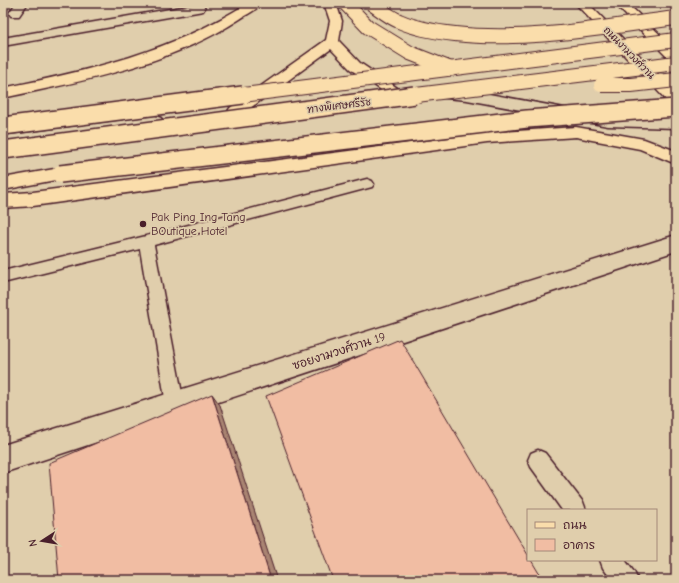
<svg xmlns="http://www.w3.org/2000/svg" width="679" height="583" font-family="'Comic Neue','Playpen Sans Thai',sans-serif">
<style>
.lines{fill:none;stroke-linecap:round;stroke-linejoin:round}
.lane-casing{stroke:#4a1f2b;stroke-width:3}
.street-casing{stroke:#4a1f2b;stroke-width:3}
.primary-casing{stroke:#4a1f2b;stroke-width:3}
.highway-casing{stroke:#4a1f2b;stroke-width:3}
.lane{fill:#e0ceac;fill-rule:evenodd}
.street{fill:#e0ceac;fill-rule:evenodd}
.primary{fill:#faddab;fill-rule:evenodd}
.highway{fill:#faddab;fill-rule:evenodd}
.highway-bridge-far1-casing{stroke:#4a1f2b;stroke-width:16;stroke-linecap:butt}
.highway-bridge-casing{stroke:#4a1f2b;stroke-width:20;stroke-linecap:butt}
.highway-bridge-far1{stroke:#faddab;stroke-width:14}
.highway-bridge{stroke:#faddab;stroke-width:17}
.shaded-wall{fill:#a98472;stroke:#4a1f2b}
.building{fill:#f1bda3;stroke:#4a1f2b}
.poi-dot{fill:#4a1f2b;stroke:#e0ceac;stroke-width:1.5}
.labels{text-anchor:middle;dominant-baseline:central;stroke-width:3.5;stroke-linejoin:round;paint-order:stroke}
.far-street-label{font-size:10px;fill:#4a1f2b;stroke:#e0ceac}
.poi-label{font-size:12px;fill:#4a1f2b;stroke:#e0ceac;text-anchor:start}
.street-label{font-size:12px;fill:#4a1f2b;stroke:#e0ceac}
</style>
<rect width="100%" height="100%" fill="#e0ceac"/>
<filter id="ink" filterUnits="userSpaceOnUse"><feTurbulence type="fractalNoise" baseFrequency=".025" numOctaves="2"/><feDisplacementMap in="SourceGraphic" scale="8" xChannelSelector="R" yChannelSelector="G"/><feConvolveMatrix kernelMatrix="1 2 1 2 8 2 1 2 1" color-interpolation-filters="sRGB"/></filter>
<g filter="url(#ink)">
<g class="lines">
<defs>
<g id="lane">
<path d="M367,179L372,181L374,184L372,187L154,245L184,404L182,411L175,413L168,411L166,404L140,249L3,283V271L146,236Z"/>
<path d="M538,450L545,453L583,502L586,510H562L531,467L528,460L531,453Z"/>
<path d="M600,560H625L634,572L638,580H612L603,568Z"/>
</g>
<g id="street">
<path d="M16,3H28L19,16H11L9,13Z"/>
<path d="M199,4L203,5L205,8L203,11L3,46V38Z"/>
<path d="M440,89L467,90L608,116L676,118V128L608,126L467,100L435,97L432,94L435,91Z"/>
<path d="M155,116L161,118L163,121L161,124L3,146V136Z"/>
<path d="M676,235V251L3,473V445Z"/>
</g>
<g id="primary">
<path d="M575,3H588L676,93V107L671,105Z"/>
<path d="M614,3H627L676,50V62L671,61Z"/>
</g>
<g id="highway">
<path d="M248,3H262C257,10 247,14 240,19C170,65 83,81 3,98V88C91,70 171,52 248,3Z"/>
<path d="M324,3H336L342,21L339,41L360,63L399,89L401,92L399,95L394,96L389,95L350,69L331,49L242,114L236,116L230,114L228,111L230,108L326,40L330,21Z"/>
<path d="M576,127L644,139L676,151V164L640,149L576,137L487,143L33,206L3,208V194L33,192L487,133Z"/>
<path d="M60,168L66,170L69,174L66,178L3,190V178Z"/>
</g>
</defs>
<!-- lane casing -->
<use href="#lane" class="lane-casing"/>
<!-- street casing -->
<use href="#street" class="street-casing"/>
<!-- primary casing -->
<use href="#primary" class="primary-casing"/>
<!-- highway casing -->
<use href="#highway" class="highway-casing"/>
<!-- lane -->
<use href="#lane" class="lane"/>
<!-- street -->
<use href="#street" class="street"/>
<!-- primary -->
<use href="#primary" class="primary"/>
<!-- highway -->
<use href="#highway" class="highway"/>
<defs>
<g id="highway-bridge-far1">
<path d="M345,3L368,27L410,53L451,69"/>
<path d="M371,3C380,9 389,17 399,21C417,29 437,32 455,34C529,42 603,27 676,18"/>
<path d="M601,85H631L676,80"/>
<path d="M235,96L676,40"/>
<path d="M408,96L676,63"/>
</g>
<g id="highway-bridge">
<path d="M3,126L243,95"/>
<path d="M3,150L415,95"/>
<path d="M60,174L527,119L676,108"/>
</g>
</defs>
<!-- highway-bridge-far1 casing -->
<use href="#highway-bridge-far1" class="highway-bridge-far1-casing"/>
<!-- highway-bridge casing -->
<use href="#highway-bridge" class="highway-bridge-casing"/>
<!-- highway-bridge-far1 -->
<use href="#highway-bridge-far1" class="highway-bridge-far1"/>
<!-- highway-bridge -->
<use href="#highway-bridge" class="highway-bridge"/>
</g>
<!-- shaded-wall -->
<path class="shaded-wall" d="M212,394L220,405L277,580H271Z"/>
<!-- building -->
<g class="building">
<path d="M400,339L528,555V560H531L543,580H333L266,396Z"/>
<path d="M212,394L271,580H59L49,463Z"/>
</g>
</g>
<!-- markers -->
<circle class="poi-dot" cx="143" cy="224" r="4"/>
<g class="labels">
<!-- far-street labels -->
<g class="far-street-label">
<text transform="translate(629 53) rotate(46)">ถนนงามวงศ์วาน</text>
<text transform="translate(339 106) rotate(-7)">ทางพิเศษศรีรัช</text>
</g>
<!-- poi labels -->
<g class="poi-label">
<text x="151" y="217">Pak Ping Ing Tang<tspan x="151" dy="14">BOutique Hotel</tspan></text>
</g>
<!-- street labels -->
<g class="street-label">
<text transform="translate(339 351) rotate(-18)">ซอยงามวงศ์วาน 19</text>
</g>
</g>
<!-- margin -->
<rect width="679" height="583" fill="none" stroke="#e0ceac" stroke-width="16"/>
<rect x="8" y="8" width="663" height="567" fill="none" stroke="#4a1f2b" stroke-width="1.5" filter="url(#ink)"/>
<!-- legend -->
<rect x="527" y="509" width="130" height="52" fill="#e0ceac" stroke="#a48878"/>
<rect x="535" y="522" width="20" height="6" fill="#faddab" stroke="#a48878"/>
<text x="563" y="529" font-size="12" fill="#4a1f2b">ถนน</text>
<rect x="535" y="539" width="20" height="12" fill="#f1bda3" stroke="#a48878"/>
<text x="563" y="549" font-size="12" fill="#4a1f2b">อาคาร</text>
<!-- north arrow -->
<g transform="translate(42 541) rotate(258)" stroke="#e0ceac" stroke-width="3" paint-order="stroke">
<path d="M0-3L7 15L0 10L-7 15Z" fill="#4a1f2b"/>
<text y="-6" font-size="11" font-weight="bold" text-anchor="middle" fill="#4a1f2b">N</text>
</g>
</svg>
